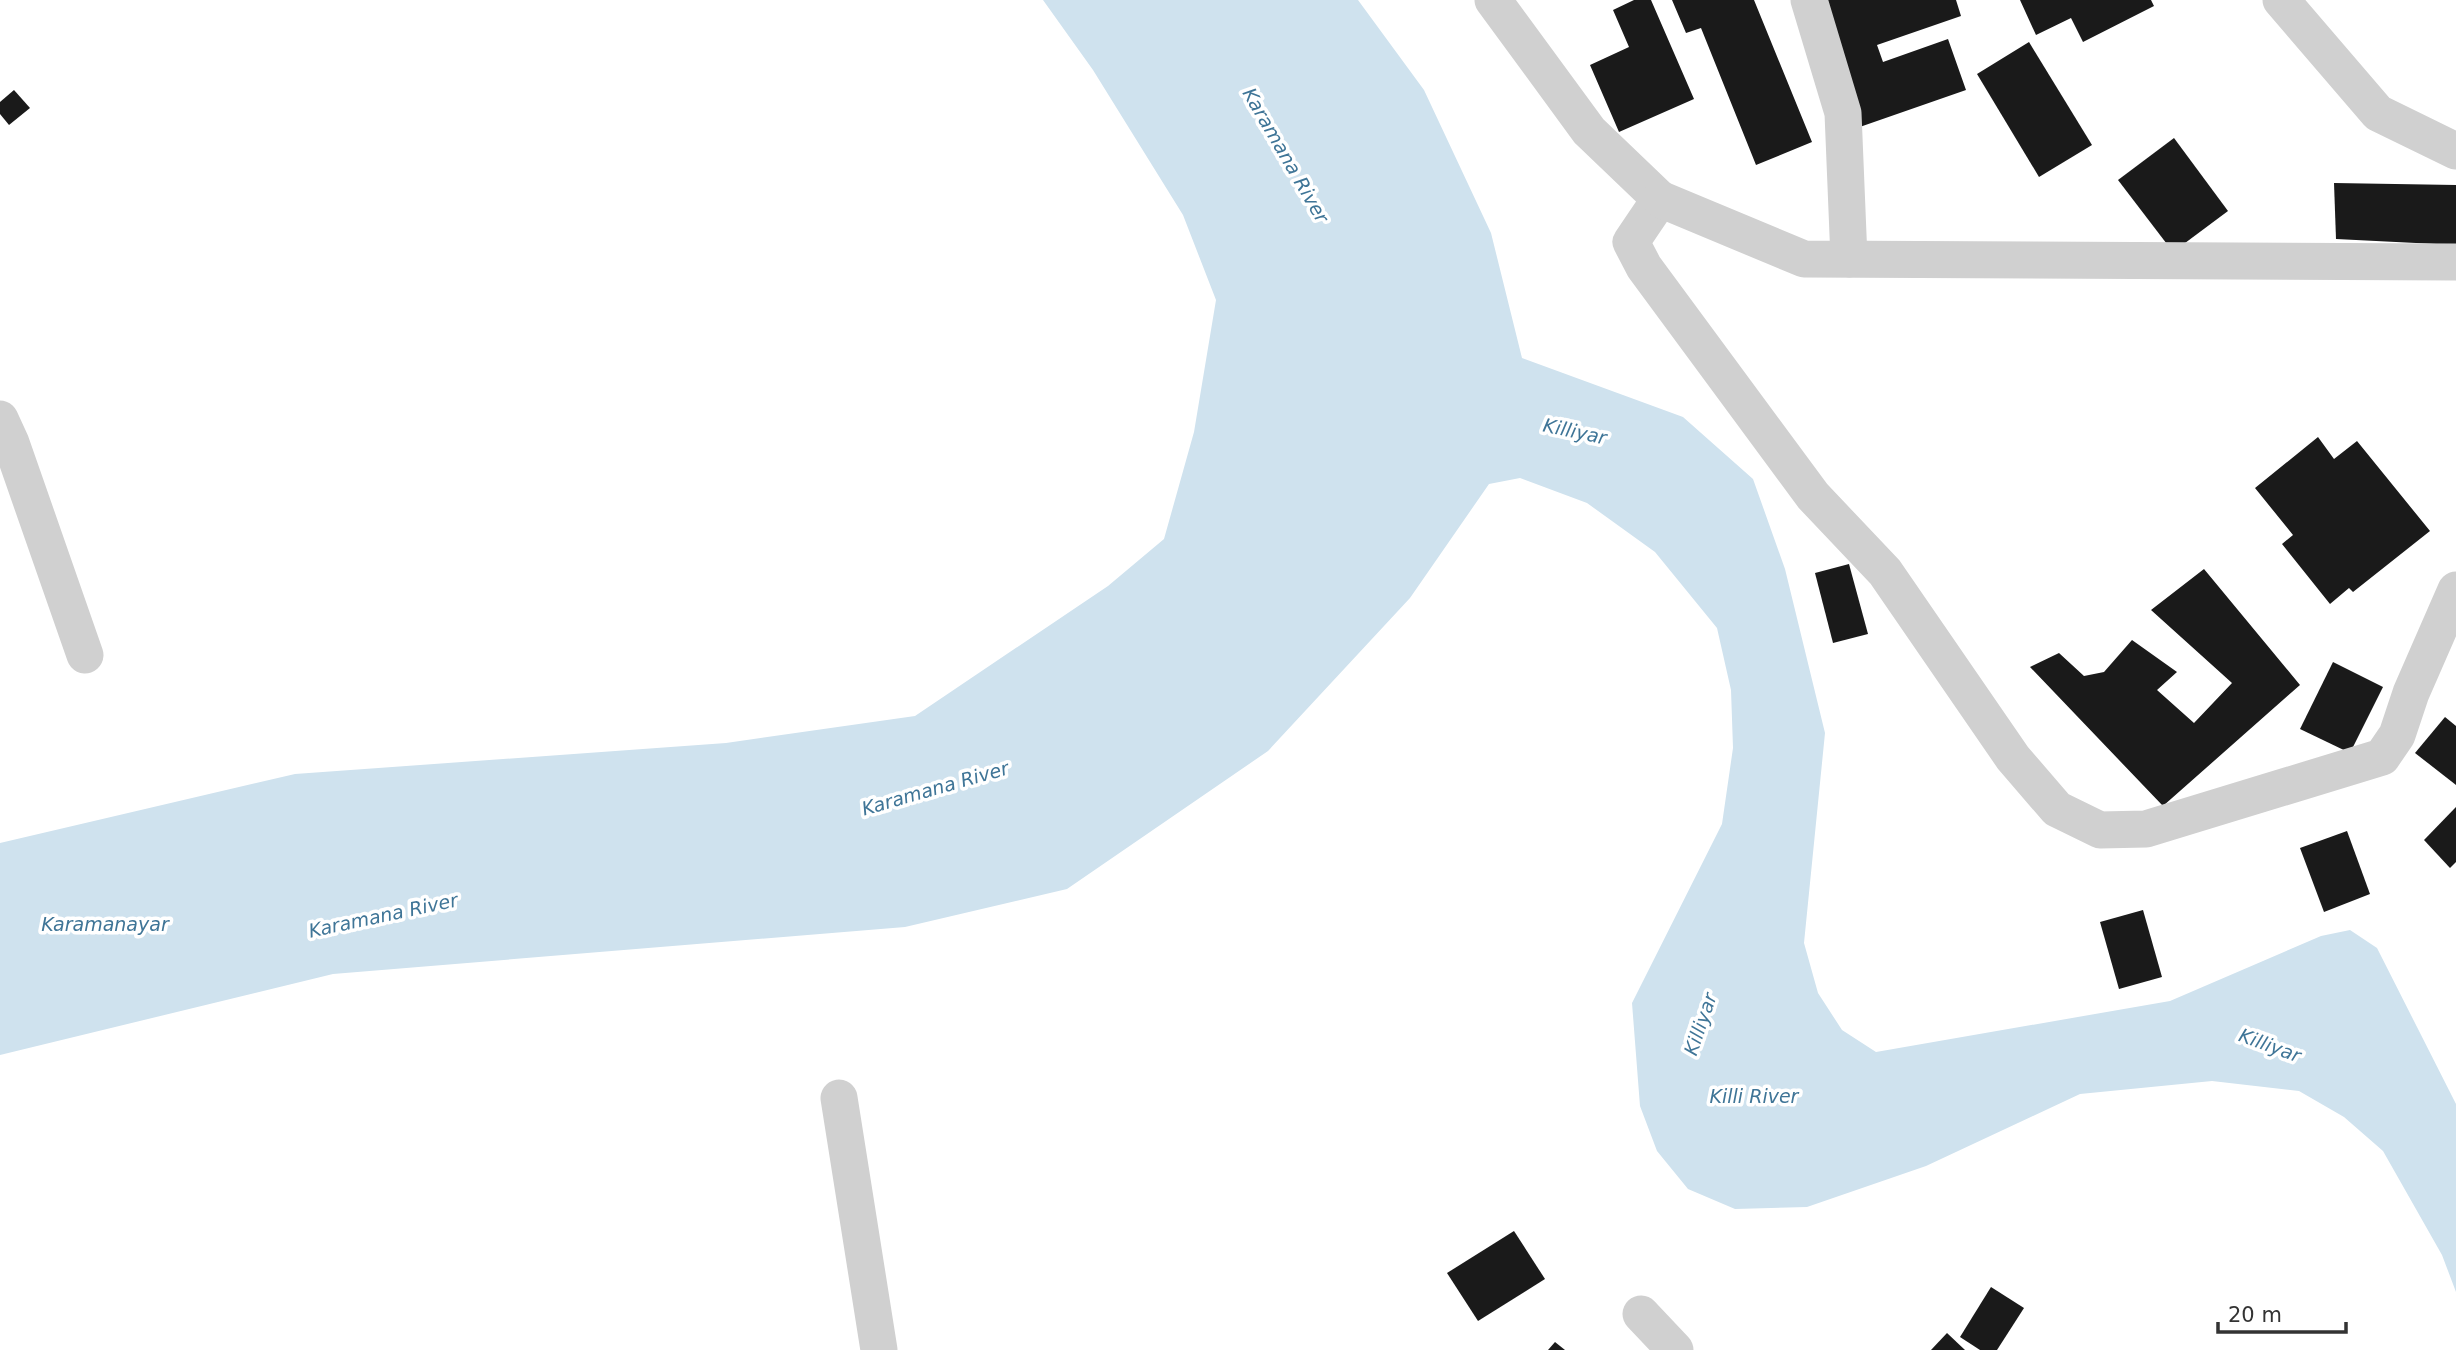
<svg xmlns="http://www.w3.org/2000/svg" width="2456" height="1350" font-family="'DejaVu Sans',sans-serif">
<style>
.water{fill:#cfe2ee}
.building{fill:#1a1a1a}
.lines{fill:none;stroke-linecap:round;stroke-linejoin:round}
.minor{stroke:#d0d0d0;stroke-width:37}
.labels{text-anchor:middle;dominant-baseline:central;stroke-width:7;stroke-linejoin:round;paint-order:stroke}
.water-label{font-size:19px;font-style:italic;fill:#3f7597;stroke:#fff}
</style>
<rect width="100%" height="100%" fill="#fff"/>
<!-- water -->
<path class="water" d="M1043,0H1358L1424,90L1491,233L1522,358L1683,417L1753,479L1785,569L1825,733L1804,943L1818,993L1842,1030L1876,1052L2170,1001L2321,936L2350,930L2377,948L2456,1104V1292L2442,1255L2383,1151L2344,1117L2299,1091L2212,1081L2080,1094L1926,1166L1807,1207L1735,1209L1688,1189L1657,1151L1640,1106L1632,1003L1722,824L1733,748L1731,690L1717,628L1655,552L1587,503L1520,478L1489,484L1410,598L1268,751L1067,889L905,927L333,974L0,1055V843L295,774L726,743L915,716L1108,586L1164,539L1194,432L1216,300L1183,215L1093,70Z"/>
<!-- building -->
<g class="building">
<path d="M1634,0H1651L1694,99L1619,132L1590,65L1629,47L1613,10Z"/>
<path d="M1672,0H1754L1812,142L1756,165L1701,28L1686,33Z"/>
<path d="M1811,0H1956L1961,16L1877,45L1883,62L1948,39L1966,90L1854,129Z"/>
<path d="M2020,0H2151L2154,6L2083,42L2071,18L2036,35Z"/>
<path d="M2029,42L2092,145L2039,177L1977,74Z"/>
<path d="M14,90L30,108L9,125L0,114V102Z"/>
<path d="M2174,138L2228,211L2173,252L2118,180Z"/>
<path d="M2334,183L2456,185V245L2336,239Z"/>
<path d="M2318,437L2334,459L2357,441L2430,531L2353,592L2349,588L2330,604L2282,544L2293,535L2255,488Z"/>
<path d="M1849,564L1868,634L1833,643L1815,573Z"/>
<path d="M2204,569L2300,685L2163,806L2030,667L2059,653L2084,676L2104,672L2132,640L2177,672L2157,690L2194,723L2232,683L2151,610Z"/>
<path d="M2333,662L2383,687L2350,753L2300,729Z"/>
<path d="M2445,717L2456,726V785L2415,753Z"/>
<path d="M2456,807V862L2450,868L2424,840Z"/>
<path d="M2347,831L2370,894L2324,912L2300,848Z"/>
<path d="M2143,910L2162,977L2119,989L2100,922Z"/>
<path d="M1514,1231L1545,1279L1478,1321L1447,1273Z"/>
<path d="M1991,1287L2024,1308L1997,1350H1980L1960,1337Z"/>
<path d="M1947,1333L1965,1350H1931Z"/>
<path d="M1555,1342L1565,1350H1548Z"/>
</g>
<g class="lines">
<!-- minor -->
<g class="minor">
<path d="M1493,0L1589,131L1660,199L1631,242L1644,267L1813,496L1885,572L2013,758L2057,809L2100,830L2146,829L2382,757L2397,735L2411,693L2456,590"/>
<path d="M1809,0L1843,113L1849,259"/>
<path d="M2281,0L2378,113L2456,151"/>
<path d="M1660,199L1804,259L2456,262"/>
<path d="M0,419L11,443L85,655"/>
<path d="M839,1098L879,1350"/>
<path d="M1641,1314L1675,1350"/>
</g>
</g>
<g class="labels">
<!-- water labels -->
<g class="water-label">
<text transform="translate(1286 155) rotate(60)">Karamana River</text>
<text transform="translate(1575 431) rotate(12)">Killiyar</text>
<text transform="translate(935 788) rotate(-16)">Karamana River</text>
<text transform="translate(383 915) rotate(-12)">Karamana River</text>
<text x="105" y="924">Karamanayar</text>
<text transform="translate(1700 1024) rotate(-71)">Killiyar</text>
<text transform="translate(2270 1045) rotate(20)">Killiyar</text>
<text x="1754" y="1096">Killi River</text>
</g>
</g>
<!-- scale -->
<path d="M2218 1322v10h128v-10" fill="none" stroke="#333333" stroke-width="3.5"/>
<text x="2228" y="1322" font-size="21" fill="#333333" stroke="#ffffff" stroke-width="5" paint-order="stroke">20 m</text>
</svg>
